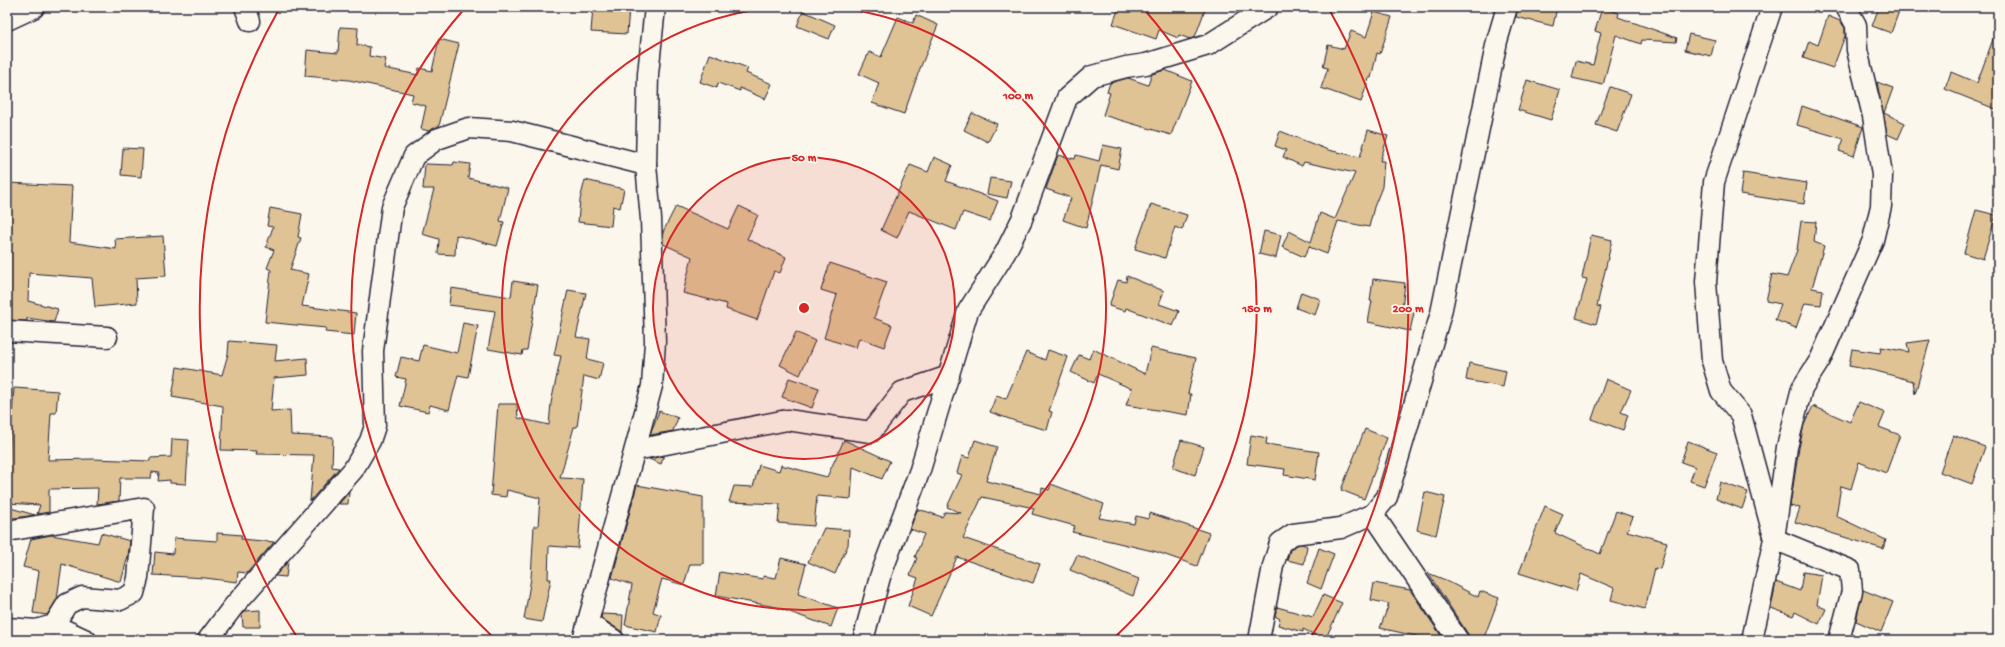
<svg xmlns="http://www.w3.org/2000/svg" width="2005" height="647" font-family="'Gochi Hand',sans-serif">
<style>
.building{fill:#e0c394;stroke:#22223b}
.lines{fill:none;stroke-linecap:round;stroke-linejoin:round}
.street-casing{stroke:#22223b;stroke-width:23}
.secondary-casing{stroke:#22223b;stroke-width:25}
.street{stroke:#fbf7ec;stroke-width:20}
.secondary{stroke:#fbf7ec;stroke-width:22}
.ring{fill:none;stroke:#d62828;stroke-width:2}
.centre{fill:#d62828;stroke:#fbf7ec;stroke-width:2}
.ring-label{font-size:12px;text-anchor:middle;font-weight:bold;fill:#d62828;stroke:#fbf7ec;stroke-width:3.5;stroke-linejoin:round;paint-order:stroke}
</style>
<rect width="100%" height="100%" fill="#fbf7ec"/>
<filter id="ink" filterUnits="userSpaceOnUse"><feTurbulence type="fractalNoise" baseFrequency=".025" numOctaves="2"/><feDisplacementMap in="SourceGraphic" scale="8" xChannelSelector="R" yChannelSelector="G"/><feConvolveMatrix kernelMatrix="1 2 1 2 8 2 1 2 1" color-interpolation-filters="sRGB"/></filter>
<g filter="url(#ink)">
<!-- building -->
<g class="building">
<path d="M593,7H629L627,34L591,32Z"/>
<path d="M1119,7H1206L1195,37L1190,39L1179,35L1178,38L1159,30L1156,39L1113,24Z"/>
<path d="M1518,7H1557L1553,26L1516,17Z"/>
<path d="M1879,7H1887L1899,11L1891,33L1872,26Z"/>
<path d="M1602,8L1619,13L1618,17L1677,38L1676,42L1642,40L1641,44L1616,35L1603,85L1572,78L1576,61L1593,65L1601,33L1595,31Z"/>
<path d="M803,11L835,25L829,39L797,26Z"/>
<path d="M1374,12L1392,17L1380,54L1377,53L1371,78H1369L1361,102L1321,88L1328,68L1323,67L1328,45L1344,49L1351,31L1366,37Z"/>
<path d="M916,15L938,25L919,71L904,114L872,103L879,83L859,74L869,52L881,57L898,17L913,23Z"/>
<path d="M1828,16L1840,21L1845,28V36L1833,68L1803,58L1809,41L1818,45Z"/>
<path d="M340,27L358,28L357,45L370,47L369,56L386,59L384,68L418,75L419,68L432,71L439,39L459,44L439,126L429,131L421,129L426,106L411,102L413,94L349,80L305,76L307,50L338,53Z"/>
<path d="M1996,31L1998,32V110L1945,89L1951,72L1977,83Z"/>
<path d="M1689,34L1715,40L1711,56L1685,50Z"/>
<path d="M710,54L748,68L746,73L772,84L765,99L740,88V91L718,83L717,88L700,82Z"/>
<path d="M1165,70L1192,81L1171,135L1103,115L1110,93L1107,92L1110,83L1128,78L1148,85L1152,74Z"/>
<path d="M1527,80L1560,90L1551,120L1518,110Z"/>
<path d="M1877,82L1893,88L1884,113L1905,123L1898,139L1887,134Z"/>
<path d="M1610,87L1631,94L1617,132L1596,125Z"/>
<path d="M1802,106L1863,127L1854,156L1839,151L1844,139L1797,125Z"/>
<path d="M972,113L997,124L988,142L964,130Z"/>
<path d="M1368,130L1388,136L1380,161H1384L1382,187L1374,207L1369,227L1338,221L1327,254L1309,247L1310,245L1304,257L1282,247L1289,231L1311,242L1320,213L1335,219L1355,173L1304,162L1302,166L1283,157L1286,150L1275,146L1280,131L1328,150L1360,157Z"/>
<path d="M1103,145L1122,149L1118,169L1101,165L1086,228L1063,220L1071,198L1046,189L1058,155L1075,159L1076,155L1099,161Z"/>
<path d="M123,148L143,149L141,177L121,175Z"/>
<path d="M934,157L952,165L946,181L998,201L990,221L963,212L956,230L909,211L897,238L881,230L910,165L928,172Z"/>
<path d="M454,162L470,164L468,178L508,188L500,221L504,222L497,246L456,235L455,255L438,254L439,239L422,234L434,189H423L425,164L453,165Z"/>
<path d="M1743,173L1807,183L1804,204L1740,194Z"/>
<path d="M990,178L1011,181L1007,198L987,194Z"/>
<path d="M585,180L624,189L620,208L613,206L611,226L578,222L580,200Z"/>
<path d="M7,183L72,186L69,242L116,249L115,239L163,236L166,276L136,278L137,303L95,307L92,278L29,273L28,301L58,309L54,322L27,318V321L7,320Z"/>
<path d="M1151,204L1187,215L1182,230L1175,227L1165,258L1135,249Z"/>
<path d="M676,206L728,229L739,206L758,215L747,239L786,257L780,273L774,271L757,320L726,309L727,304L683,293L692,257L663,244V232Z"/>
<path d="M270,208L302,214L298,237L301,238L290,270L309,274L302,306L356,313L354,335L325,332L326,328L265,322L271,270L267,268L274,250L266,247L273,227L267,226Z"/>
<path d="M1976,210L1996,215L1983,259L1964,253Z"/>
<path d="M1801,221L1816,222L1814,242L1824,246L1812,288L1823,290L1821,305L1805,303L1796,328L1775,320L1781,304L1766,301L1772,274L1787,277L1797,250Z"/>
<path d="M1264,231L1281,235L1276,258L1259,254Z"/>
<path d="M1591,235L1612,240L1597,306L1601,307L1596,324L1576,318L1587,279L1582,278Z"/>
<path d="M830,263L887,282L874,318L892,325L884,347L859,338L856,348L824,338L837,295L821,290Z"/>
<path d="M1127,276L1164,291L1159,304L1179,311L1173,326L1126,308L1125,311L1109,306L1118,280L1126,282Z"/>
<path d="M1373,279L1405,283L1402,310L1414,313L1410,331L1368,322L1372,301H1370Z"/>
<path d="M513,281L538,285L527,350H523L522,355L488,349L495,311L449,305L451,288L511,297Z"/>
<path d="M568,290L586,293L576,337L590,339L587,359L603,363L599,380L584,376L577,427H574L560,478L583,479L578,548L549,546L548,579H551L542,622L524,619L531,578L534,526H538L540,498L507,490L506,497L491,495L498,404H517L518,418L549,425L551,403L561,356L554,355Z"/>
<path d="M1301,292L1320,299L1315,315L1296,308Z"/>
<path d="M463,323L478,326L468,377L458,375L449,410L430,405L428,412L400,406L406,379L396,377L401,357L419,361L423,345L457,353Z"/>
<path d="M796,332L815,341L800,375L780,365Z"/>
<path d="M1930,340L1915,394L1913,381L1876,371L1849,366L1852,349L1880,353L1881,347L1909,352L1907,343Z"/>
<path d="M229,341L277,345L275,361L307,358L308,375L274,378L271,411L290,410L291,435L333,437L332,467L339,468L310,501L314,455L256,454L257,451L221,450L223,406L172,397L177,367L222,375L228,354Z"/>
<path d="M1151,348L1196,358L1188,394H1191L1188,415L1126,405L1132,389L1098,374L1094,383L1071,372L1079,355L1089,359L1093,349L1145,374Z"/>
<path d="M1048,350L1068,357L1049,411L1052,412L1047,430L1015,421L990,412L996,396L1006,399L1026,352L1045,360Z"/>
<path d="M1469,363L1506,371L1503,387L1466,380Z"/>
<path d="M789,378L819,388L812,408L782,397Z"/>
<path d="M1606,379L1631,390L1621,412L1628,415L1623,430L1592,419Z"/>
<path d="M14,388L58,391L56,413H51L48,460L92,459L150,461V458L171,457L172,439L189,440L186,484L170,483V480L158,481L159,473L152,472L151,478H120L119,501L97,504L98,488L49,489V512L37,514L40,505L7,503L10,434L7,433V414H12Z"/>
<path d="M1859,402L1885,413L1879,427L1900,435L1886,473L1859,462L1851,489L1841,486L1836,516L1886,540L1883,549L1795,522L1800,508L1790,506L1799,448L1804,425L1813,406L1850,422Z"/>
<path d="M659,411L678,418L673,431L650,435Z"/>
<path d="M1365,429L1387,438L1364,499L1341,490Z"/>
<path d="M1251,435L1267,438L1266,444L1319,452L1315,480L1284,475L1285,469L1247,464Z"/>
<path d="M1953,435L1985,447L1972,484L1940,472Z"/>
<path d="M844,440L890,461L882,479L853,467L851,499L817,496L814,526L778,523L780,504L729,502L734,486L753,487L759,465L779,471L781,465L827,477Z"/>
<path d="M975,440L997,447L986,481L1041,494L1042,488L1049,490L1051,484L1104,504L1099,518L1134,524L1136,516L1148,519L1150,513L1209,533L1197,566L1157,552L1072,532L1075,526L1032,514L1034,508L982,497L963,538L1040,564L1033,583L957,557L931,616L908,606L918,578L910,575L917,558L915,557L924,534L910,529L917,510L925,511L942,517L945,512L961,513L947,507L962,475L957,473L962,456L969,458Z"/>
<path d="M1181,440L1204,447L1195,475L1173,468Z"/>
<path d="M1688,441L1717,452L1704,486L1690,481L1695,467L1681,462Z"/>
<path d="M664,456L661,464L649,459Z"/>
<path d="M1720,482L1748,492L1742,509L1716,499Z"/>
<path d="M637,485L703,497V564H690L684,585L662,579L653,612L661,615L657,632L625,625L632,585L612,578Z"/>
<path d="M349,492L348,504H339Z"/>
<path d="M1425,492L1445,497L1436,535L1417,530Z"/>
<path d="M1545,506L1563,514L1555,533L1600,554L1616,511L1633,517L1627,531L1667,542L1660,569L1655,568L1645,609L1611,600L1614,588L1581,574L1576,591L1519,573Z"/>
<path d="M7,507L35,515L7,519Z"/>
<path d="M824,528L849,530L848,545L835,574L808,562Z"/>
<path d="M101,533L130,541L128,556L121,582L62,564L57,599L47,615L33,613L39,571L23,567L31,539L51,535L98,543Z"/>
<path d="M217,533L242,535L241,539L274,542L247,573L238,572L237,582L205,578L153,575L155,552L173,554L174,538L217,541Z"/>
<path d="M1302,544L1307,546L1304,564L1287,560L1290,550L1297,545Z"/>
<path d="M1319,548L1334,554L1321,589L1307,583Z"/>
<path d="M1077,555L1139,579L1133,596L1070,570Z"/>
<path d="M781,558L806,564L798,594L838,608L831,627L776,607L716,596L720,572L763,579V576L776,578Z"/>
<path d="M288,562L286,577L275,576Z"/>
<path d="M1803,572L1822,575L1817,605L1826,609L1819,624L1795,612L1793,616L1771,608L1776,582L1800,591Z"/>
<path d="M1428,573L1443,579L1478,597L1480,591L1499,598L1483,640H1469L1468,634Z"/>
<path d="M1374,583L1410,590L1444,640H1424L1425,638L1380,628L1389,604L1371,600Z"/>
<path d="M1863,590L1893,602L1881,632L1856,621Z"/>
<path d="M1323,595L1342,603L1325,640L1303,629V632L1278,625L1280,619L1275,616L1277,607L1313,617Z"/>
<path d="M260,610V627H243L242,614L245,611Z"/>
<path d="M602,614L623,615L622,632L601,618Z"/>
</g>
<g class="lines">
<defs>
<g id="street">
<path d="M245,7L250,21"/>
<path d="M7,331L107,337"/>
<path d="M636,450L787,420L871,432L902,392L949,376"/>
<path d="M1373,514L1458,640"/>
<path d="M1772,530L1741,415L1721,391L1712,361L1706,282L1714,182L1772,7"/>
<path d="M7,531L144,508L138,578L134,593L120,600L82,597L67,604L54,625L36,630L7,628"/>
<path d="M1774,539L1850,570L1852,591L1839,640"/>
<path d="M588,623L614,640"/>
<path d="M54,625L86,640"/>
<path d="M208,640L233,607L353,470L370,441L375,426L373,351L392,207L414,156L437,139L469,128L512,131L646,165"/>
<path d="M583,640L652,386L655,342L651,219L646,165L648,74L655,7"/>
<path d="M863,640L880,577L920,470L968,311L1005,253L1022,219L1067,98L1092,76L1126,67L1146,64L1208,45L1268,7"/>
<path d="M1259,640L1273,566L1280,543L1293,534L1341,528L1373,514L1387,497L1441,313L1497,41L1507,7"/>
<path d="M1752,640L1774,539L1787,447L1802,388L1820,360L1873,240L1881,206L1882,175L1873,116L1857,50L1856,25L1846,7"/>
</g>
<path id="secondary" d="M7,19L33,7"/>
</defs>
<!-- street casing -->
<use href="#street" class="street-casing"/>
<!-- secondary casing -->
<use href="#secondary" class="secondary-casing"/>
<!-- street -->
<use href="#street" class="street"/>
<!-- secondary -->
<use href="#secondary" class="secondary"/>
</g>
</g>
<!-- distance rings -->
<circle cx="804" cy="308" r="151" fill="#d62828" fill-opacity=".12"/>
<g class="ring">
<circle cx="804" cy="308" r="151"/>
<path d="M830 7A302 302 0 1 1 778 7"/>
<path d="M495 639A453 453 0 0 1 465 8M1143 8A453 453 0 0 1 1113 639"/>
<path d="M297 637A604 604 0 0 1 278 11M1330 11A604 604 0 0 1 1311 637"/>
</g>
<circle cx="804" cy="308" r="6" class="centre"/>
<g class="ring-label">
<text x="1018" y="99">100 m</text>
<text x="804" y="161">50 m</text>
<text x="1257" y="312">150 m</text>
<text x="1408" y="312">200 m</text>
</g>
<!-- margin -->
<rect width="2005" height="647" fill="none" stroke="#fbf7ec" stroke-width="24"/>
<rect x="12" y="12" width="1981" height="623" fill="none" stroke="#22223b" stroke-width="1.5" filter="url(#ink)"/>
</svg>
